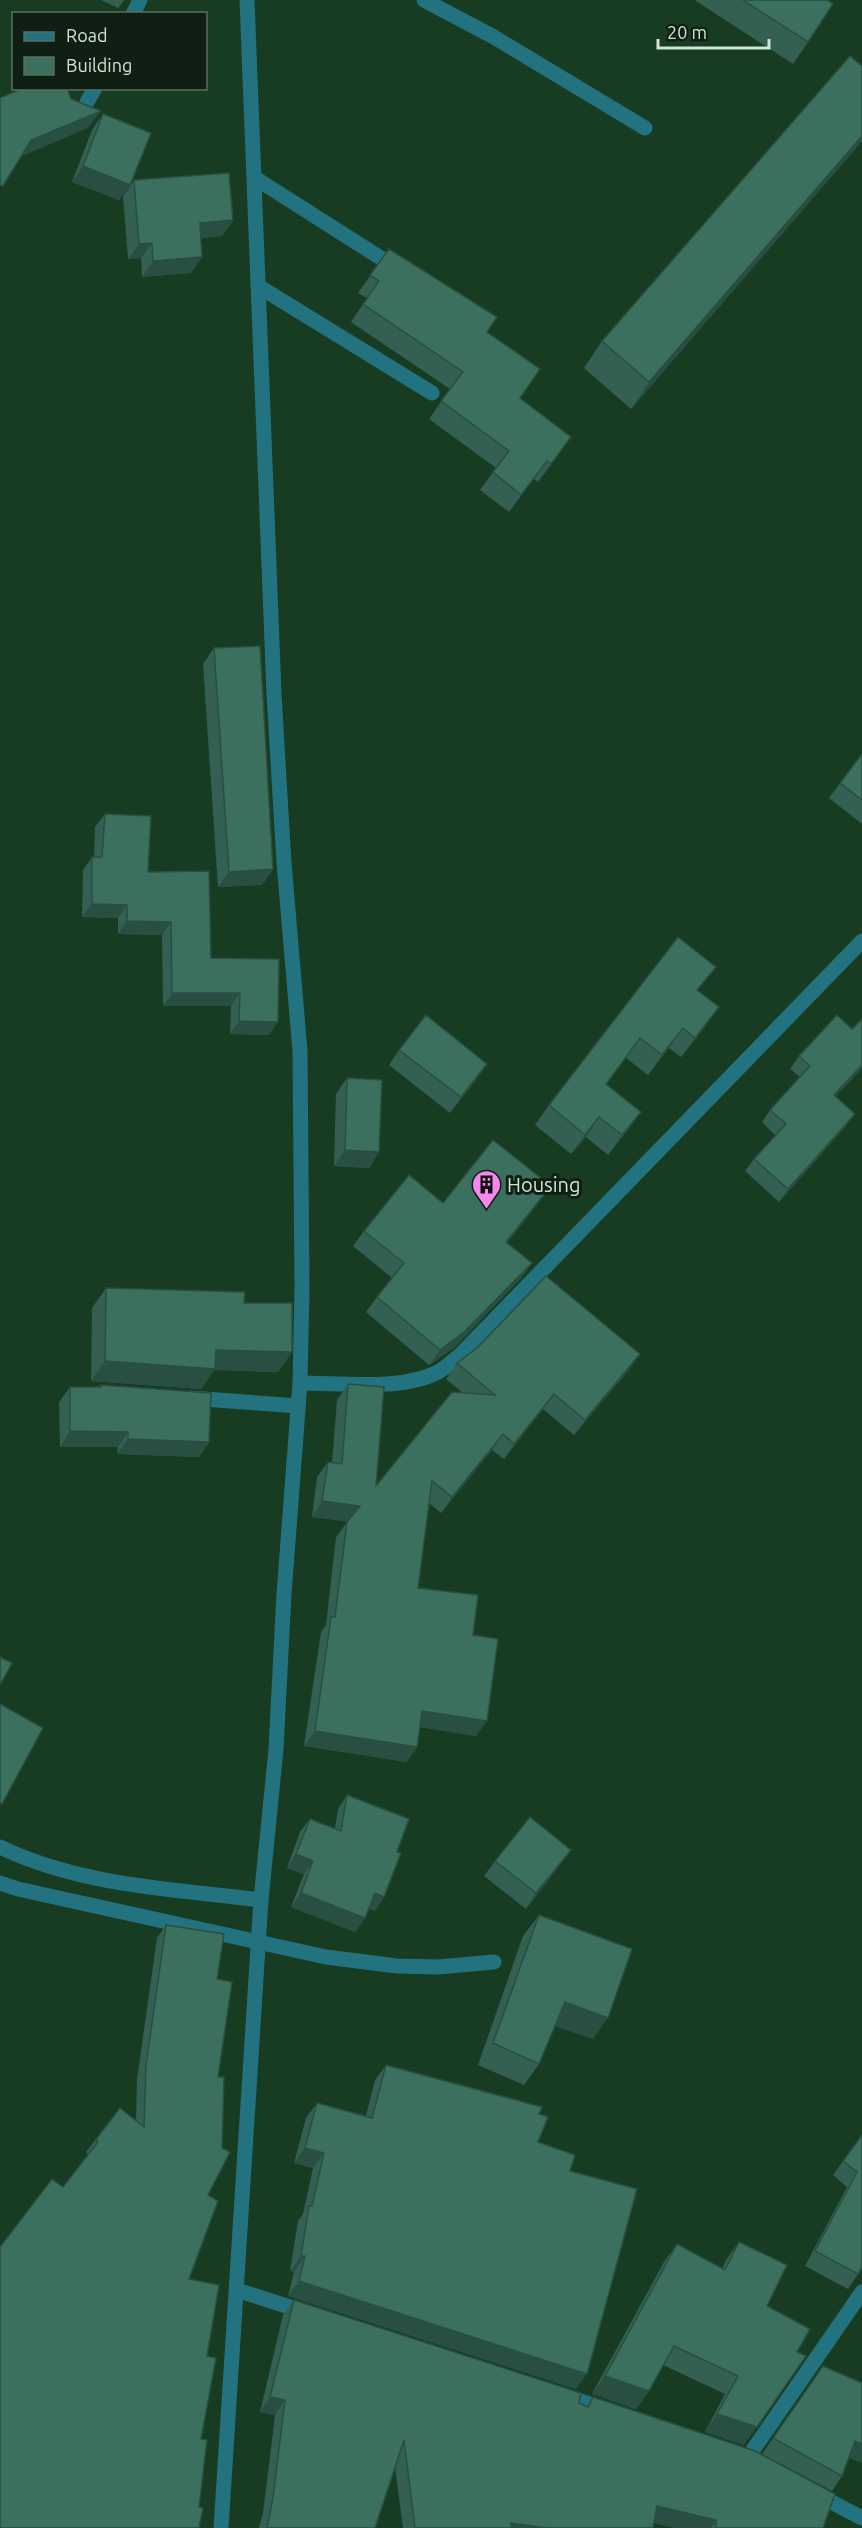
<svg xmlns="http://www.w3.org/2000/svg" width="862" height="2528" font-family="Ubuntu,sans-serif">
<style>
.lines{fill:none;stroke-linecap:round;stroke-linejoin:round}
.minor{stroke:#23727f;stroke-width:15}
.wall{fill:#336052}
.shaded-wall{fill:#294e42}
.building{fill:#3b705f;stroke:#294e42;stroke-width:1.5}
.labels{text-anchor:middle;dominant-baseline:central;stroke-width:6;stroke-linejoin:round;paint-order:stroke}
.poi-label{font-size:20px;fill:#cfe4d3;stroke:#0f1f13;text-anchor:start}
</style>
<rect width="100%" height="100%" fill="#173c21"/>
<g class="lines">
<!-- minor -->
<g class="minor">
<path d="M424,0L494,37L645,128"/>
<path d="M133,14L140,0"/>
<path d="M87,102L95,88"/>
<path d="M255,178L398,269"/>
<path d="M258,286L432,393"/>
<path d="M300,1383C341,1383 402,1391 438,1372C446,1368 453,1360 460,1355L862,941"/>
<path d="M191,1398L298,1406"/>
<path d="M0,1847C80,1886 175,1889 261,1900"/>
<path d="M0,1883L18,1889L326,1957L397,1966L438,1967L494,1962"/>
<path d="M237,2290L308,2313"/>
<path d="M560,2394L608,2410"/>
<path d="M748,2457L862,2292"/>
<path d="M816,2494L862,2518"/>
<path d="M221,2528L261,1900L276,1749L284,1594L300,1383L302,1288L300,1051L284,863L274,694L247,0"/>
</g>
</g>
<!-- wall -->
<g class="wall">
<path d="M101,0H124L118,8Z"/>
<path d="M696,0H827L808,42L793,64L696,1Z"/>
<path d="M862,66V141L631,409L584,368L602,341Z"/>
<path d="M103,114L130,185L119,200L72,182L92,130Z"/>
<path d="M134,180L233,220L222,236L201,238L202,257L191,273L142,277L141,258L128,259L123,196Z"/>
<path d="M389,249L487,332L520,398L559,454L538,482L534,479L509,512L480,490L496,468L429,419L450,389L351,322L367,298L358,293Z"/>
<path d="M214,648L273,869L262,885L218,887L203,664Z"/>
<path d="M862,754V824L829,798Z"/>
<path d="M105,814L148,872L211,958L279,959L269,1035L230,1034L231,1006H163L162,935L118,934V918L82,917L83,870L92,857H94L95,827Z"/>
<path d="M698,991L705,1027L681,1057L669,1048L648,1075L626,1058L606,1084L641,1112L627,1131L608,1155L586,1137L571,1154L535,1125L549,1105Z"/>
<path d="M862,1019V1068L836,1096L846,1126L779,1202L745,1171L754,1159L775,1135L762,1122L770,1110L800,1077L790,1069L799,1056L852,1029Z"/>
<path d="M399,1050L476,1080L450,1113L389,1065Z"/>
<path d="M347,1078L379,1152L369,1168L334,1166L336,1094Z"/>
<path d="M540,1201L507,1243L532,1263L521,1278L454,1348L429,1365L366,1312L377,1297L392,1278L353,1246L364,1231L443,1203Z"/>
<path d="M106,1288L244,1303L292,1352L278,1372L214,1370L201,1389L91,1381L92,1308Z"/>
<path d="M457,1363L629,1370L574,1435L543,1409L504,1459L492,1450L441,1513L429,1503L418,1588L473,1635L476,1736L420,1727L407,1762L304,1746L321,1632L326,1625L336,1537L348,1521L312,1517L317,1477L328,1462L332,1463L337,1400L348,1384L376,1486L463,1393L446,1379Z"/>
<path d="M101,1385L209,1442L199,1457L117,1454L118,1447H60L59,1402L70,1387H100Z"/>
<path d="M347,1795L397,1852L384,1897L375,1911L369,1909L365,1918L355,1932L291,1907L304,1874L287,1868L300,1832L310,1819L335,1828L338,1809Z"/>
<path d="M571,1850L560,1865L526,1909L484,1876L495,1861Z"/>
<path d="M539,1915L593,2039L555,2026L539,2064L524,2085L478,2065L523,1936Z"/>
<path d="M166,1925L217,1979L218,2077L208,2195L189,2279L207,2356L201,2439L199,2507L63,2187L88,2154L86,2152L96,2139L136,2120L137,2079L157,1938Z"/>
<path d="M386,2065L539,2114L538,2142L570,2171L576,2389L288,2296L294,2272L290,2271L298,2221L303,2214L313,2168L294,2163L306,2118L317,2103L366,2116L375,2080Z"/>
<path d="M862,2135L858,2274L848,2289L805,2266L847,2187L833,2175Z"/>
<path d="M739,2242L767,2306L744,2445L705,2432L725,2394L663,2365L649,2391L636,2409L592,2394L664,2262L677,2244L722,2269L726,2260Z"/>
<path d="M294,2300L587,2406L593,2397L823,2528H675L654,2523L653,2528H403L395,2467L375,2528H259L263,2513L275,2415L260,2412L283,2315Z"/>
<path d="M823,2366L849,2458L842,2476L832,2491L762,2454Z"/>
</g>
<!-- shaded-wall -->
<g class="shaded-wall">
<path d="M101,111L88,128L18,158L31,140Z"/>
<path d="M862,136V141L631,409L649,382Z"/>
<path d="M83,166L130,185L119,200L72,182Z"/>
<path d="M233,220L222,236L189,239L200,223Z"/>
<path d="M152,243L141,258L128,259L139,244Z"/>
<path d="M202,257L191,273L142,277L153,261Z"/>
<path d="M571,437L559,454L538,482L551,464Z"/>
<path d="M547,461L534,479L509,512L521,495Z"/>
<path d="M273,869L262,885L218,887L229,872Z"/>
<path d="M92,904L127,905L118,918L82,917Z"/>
<path d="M127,921L171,922L162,935L118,934Z"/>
<path d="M172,993H240L231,1006H163Z"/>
<path d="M719,1007L705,1027L681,1057L695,1038Z"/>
<path d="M239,1021L278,1022L269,1035L230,1034Z"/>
<path d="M683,1028L669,1048L648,1075L662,1055Z"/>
<path d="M487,1064L476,1080L450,1113L461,1097Z"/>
<path d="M862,1065V1068L826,1107L834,1095Z"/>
<path d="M641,1112L627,1131L608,1155L622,1135Z"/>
<path d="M855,1114L846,1126L779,1202L788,1189Z"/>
<path d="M599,1117L586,1137L571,1154L585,1135Z"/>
<path d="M345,1150L379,1152L369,1168L334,1166Z"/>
<path d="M551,1186L540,1201L496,1257L506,1242Z"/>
<path d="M532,1263L521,1278L454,1348L429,1365L440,1350Z"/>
<path d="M216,1350L292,1352L278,1372L214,1370L201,1389L91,1381L105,1361Z"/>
<path d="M640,1354L629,1370L574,1435L585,1420Z"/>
<path d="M554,1394L543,1409L504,1459L514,1444Z"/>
<path d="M70,1431L128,1432L118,1447H60Z"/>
<path d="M503,1434L492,1450L441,1513L452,1497Z"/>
<path d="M128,1439L209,1442L199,1457L117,1454Z"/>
<path d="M322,1501L360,1506L349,1522L312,1517Z"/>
<path d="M422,1711L487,1721L476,1736L412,1726Z"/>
<path d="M315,1731L417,1747L407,1762L304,1746Z"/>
<path d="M571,1850L560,1865L526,1909L536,1893Z"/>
<path d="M296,1854L313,1861L304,1874L287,1868Z"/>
<path d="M301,1893L365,1918L355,1932L291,1907Z"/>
<path d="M375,1893L384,1897L375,1911L365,1907Z"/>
<path d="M565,2002L608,2018L593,2039L550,2024Z"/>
<path d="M305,2148L324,2153L313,2168L294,2163Z"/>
<path d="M301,2256H305L294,2272L290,2271Z"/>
<path d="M299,2281L587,2374L576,2389L288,2296Z"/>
<path d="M605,2376L649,2391L636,2409L592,2394Z"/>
<path d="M270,2397L285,2400L275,2415L260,2412Z"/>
<path d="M717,2414L757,2427L744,2445L705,2432Z"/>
<path d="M855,2441L862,2444V2463L844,2456Z"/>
<path d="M657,2506L716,2520L711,2528H675L646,2521Z"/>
<path d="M511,2523L547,2528H507Z"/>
</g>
<!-- building -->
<g class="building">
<path d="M743,0H827L833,4L808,42Z"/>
<path d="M850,56L862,66V136L649,382L602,341Z"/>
<path d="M23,88H67L71,99L101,111L31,140L3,186L0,185V98Z"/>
<path d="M103,114L151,133L130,185L83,166Z"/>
<path d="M229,173L233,220L200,223L202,257L153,261L152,243L139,244L134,180Z"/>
<path d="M389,249L497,317L487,332L540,369L520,398L571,437L551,464L547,461L521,495L493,472L509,451L441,401L463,372L363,304L379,281L370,275Z"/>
<path d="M260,646L273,869L229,872L214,648Z"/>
<path d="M862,754V800L840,783Z"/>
<path d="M105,814L151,816L148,872L209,871L211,958L279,959L278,1022L239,1021L240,993H172L171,922L127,921V905L92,904V857H102Z"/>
<path d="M678,937L716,967L697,990L719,1007L695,1038L683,1028L662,1055L640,1038L606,1084L641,1112L622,1135L599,1117L585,1135L549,1105Z"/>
<path d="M426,1015L487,1064L461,1097L399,1050Z"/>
<path d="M837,1015L852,1029L862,1019V1065L834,1095L855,1114L788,1189L754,1159L786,1124L770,1110L810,1066L799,1056Z"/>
<path d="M347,1078L382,1080L379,1152L345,1150Z"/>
<path d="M493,1140L551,1186L506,1242L532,1263L464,1332L440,1350L377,1297L404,1263L364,1231L409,1175L443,1203Z"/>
<path d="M546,1276L640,1354L585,1420L554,1394L514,1444L503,1434L452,1497L432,1481L418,1588L478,1595L473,1635L498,1639L487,1721L422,1711L417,1747L315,1731L331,1617H335L347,1522L360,1506L322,1501L328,1462L342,1464L348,1384L384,1387L376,1486L452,1392L495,1395L457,1363L478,1347Z"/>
<path d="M106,1288L245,1292L244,1303H292V1352L216,1350L215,1369L105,1361Z"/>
<path d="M101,1385L211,1393L209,1442L128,1439V1432L70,1431V1387H101Z"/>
<path d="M0,1657L12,1663L0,1685Z"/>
<path d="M0,1704L43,1728L2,1804L0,1803Z"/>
<path d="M347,1795L409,1819L397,1852L401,1853L384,1897L375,1893L365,1918L301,1893L313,1861L296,1854L310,1819L341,1831Z"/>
<path d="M530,1817L571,1850L536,1893L495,1861Z"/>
<path d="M539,1915L632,1949L608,2018L565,2002L539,2064L493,2043Z"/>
<path d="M166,1925L224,1934L217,1979L232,1982L218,2077H224L222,2148L230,2152L208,2195L218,2201L189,2279L219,2285L207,2356L216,2358L201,2439L207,2440L199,2507L203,2508L199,2528H0V2247L52,2179L63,2187L98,2142L96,2139L120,2108L144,2127L146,2066Z"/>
<path d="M386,2065L542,2107L539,2114L548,2117L538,2142L575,2155L570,2171L637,2189L587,2374L299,2281L305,2256H301L309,2206H312L324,2153L305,2148L317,2103L372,2118Z"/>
<path d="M862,2135V2267L858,2274L815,2251L857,2172L843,2161Z"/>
<path d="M739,2242L787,2265L767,2306L810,2329L797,2352L806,2356L757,2427L717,2414L738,2376L674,2346L649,2391L605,2376L677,2244L725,2270Z"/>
<path d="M294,2300L581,2393L579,2403L588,2407L593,2397L755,2451L835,2494L823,2528H716V2520L657,2506L653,2528H547L511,2523V2528H415L404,2440L375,2528H267L273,2498L285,2400L270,2397Z"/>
<path d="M823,2366L862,2383V2444L855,2441L842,2476L773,2438Z"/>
</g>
<!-- icons -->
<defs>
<symbol id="building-pin" viewBox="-11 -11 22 30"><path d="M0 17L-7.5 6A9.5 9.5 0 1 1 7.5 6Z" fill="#f688ec" stroke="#0f1f13"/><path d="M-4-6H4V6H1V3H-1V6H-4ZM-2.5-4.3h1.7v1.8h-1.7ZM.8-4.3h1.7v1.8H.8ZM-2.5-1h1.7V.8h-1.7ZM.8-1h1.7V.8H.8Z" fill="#111"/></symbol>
</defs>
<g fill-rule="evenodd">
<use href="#building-pin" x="470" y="1168" width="33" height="45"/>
</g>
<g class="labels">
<!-- poi labels -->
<g class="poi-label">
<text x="507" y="1184">Housing</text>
</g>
</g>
<!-- legend -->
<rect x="12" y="12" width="195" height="78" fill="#0f1f13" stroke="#5c6e60" stroke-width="1.5"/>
<rect x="24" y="32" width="30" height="9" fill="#23727f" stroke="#5c6e60" stroke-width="1.5"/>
<text x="66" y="42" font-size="18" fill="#cfe4d3">Road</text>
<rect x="24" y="57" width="30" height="18" fill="#3b705f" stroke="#5c6e60" stroke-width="1.5"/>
<text x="66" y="72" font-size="18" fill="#cfe4d3">Building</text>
<!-- scale -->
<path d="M658 39v9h111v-9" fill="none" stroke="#cfe4d3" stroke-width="3"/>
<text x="667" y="39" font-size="18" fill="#cfe4d3" stroke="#0f1f13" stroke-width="4.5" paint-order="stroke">20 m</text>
</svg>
